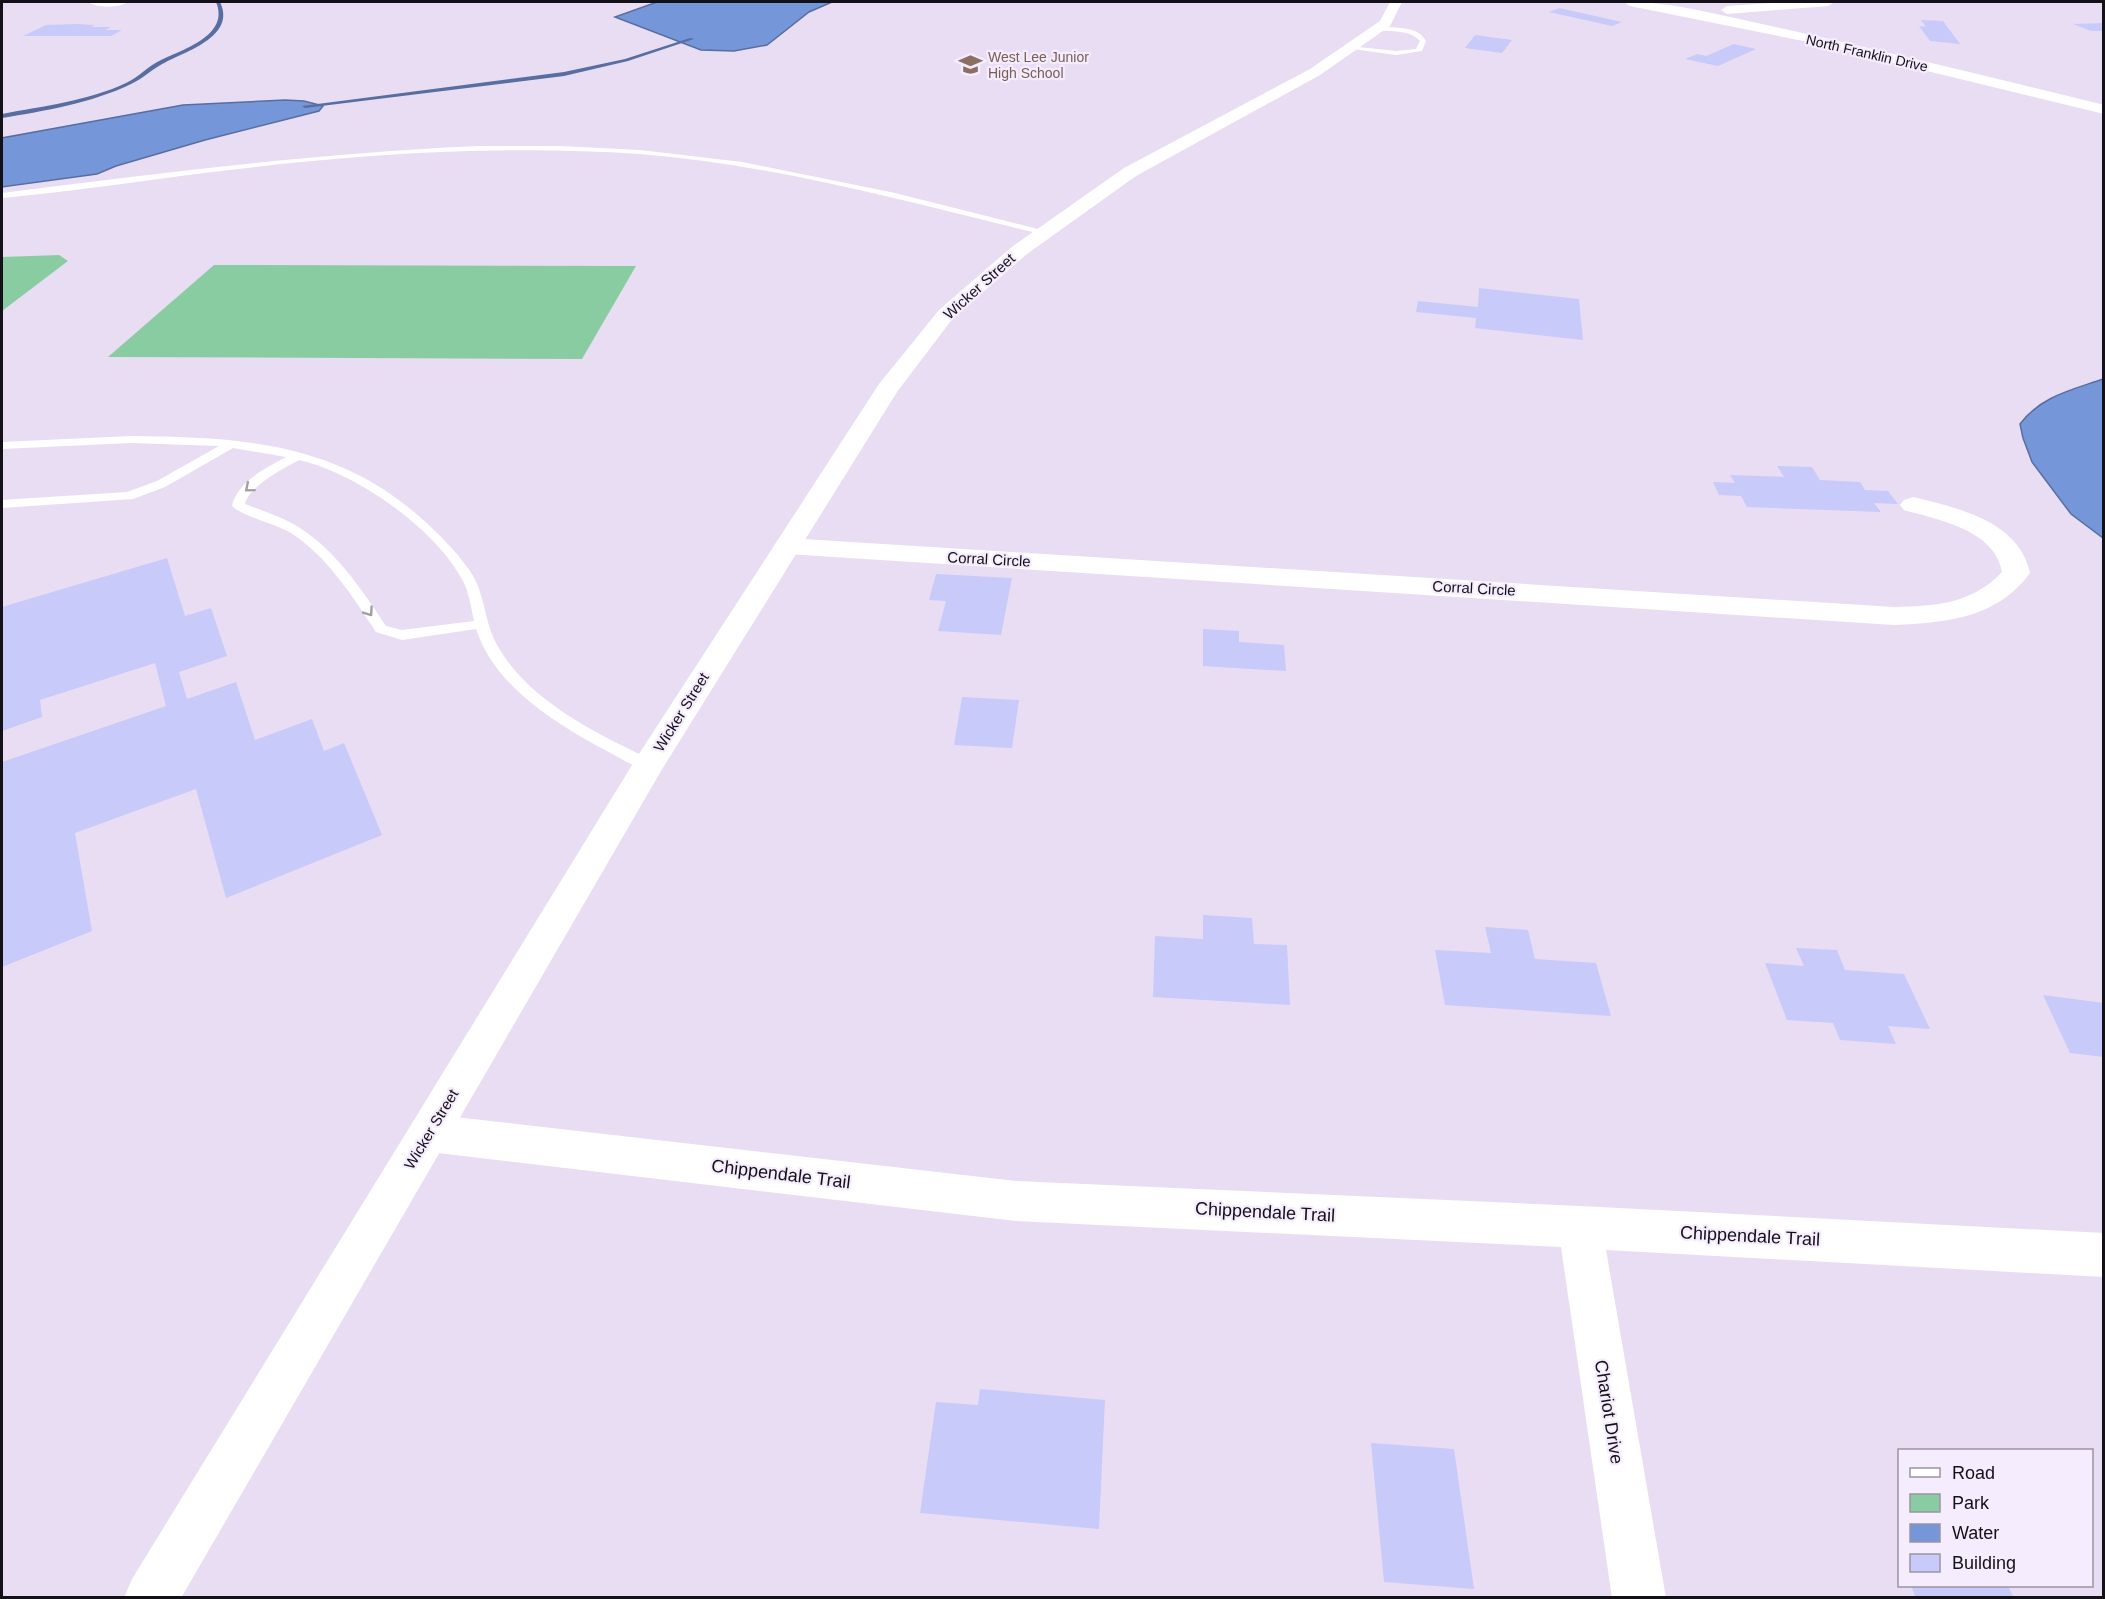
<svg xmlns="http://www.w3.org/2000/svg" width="2105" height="1599" font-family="Arial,sans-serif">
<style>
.green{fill:#8acca2}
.water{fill:#7597da;stroke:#586ea0;stroke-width:1.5}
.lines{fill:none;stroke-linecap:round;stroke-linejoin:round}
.stream{fill:#586ea0;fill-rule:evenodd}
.building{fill:#c8caf9}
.service{fill:#fff;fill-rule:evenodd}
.minor{fill:#fff;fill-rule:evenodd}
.tertiary{fill:#fff;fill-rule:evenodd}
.secondary{fill:#fff;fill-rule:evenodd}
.oneway{stroke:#a19fa2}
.labels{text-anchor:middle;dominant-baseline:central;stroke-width:4.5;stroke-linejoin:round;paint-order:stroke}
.far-street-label{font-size:14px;fill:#141017;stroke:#f5ecfe}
.far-education-label{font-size:14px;fill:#785e54;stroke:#f5ecfe;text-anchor:start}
.street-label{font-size:15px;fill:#141017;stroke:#f5ecfe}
.near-street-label{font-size:18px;fill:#141017;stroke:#f5ecfe}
</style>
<rect width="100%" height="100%" fill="#e9ddf4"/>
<!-- green -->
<g class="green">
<path d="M59,255L68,261L2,311V257Z"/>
<path d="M214,265L636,266L582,359L108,357Z"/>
</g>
<!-- water -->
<g class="water">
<path d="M657,2H832L809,12L767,45L734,51L701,50L615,17Z"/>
<path d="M285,100L304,101L323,106L319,111L205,140L116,166L97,174L2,187V138L183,105Z"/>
<path d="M2103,379H2104L2103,538L2071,514L2032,462L2023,438L2020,424C2041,396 2072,390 2103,379Z"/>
</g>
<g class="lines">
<!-- stream -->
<g class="stream">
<path d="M216,2H220C236,35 190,50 166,62C153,68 144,78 131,84C92,103 44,111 2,118V114C43,106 88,101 126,83C139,77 148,66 161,60C184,49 230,35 216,2Z"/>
<path d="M690,38L694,39L628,61L564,76L305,108L302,106L564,72L625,59Z"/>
</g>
</g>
<!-- building -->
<g class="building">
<path d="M1559,8L1622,22L1612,26L1549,12Z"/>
<path d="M1921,20L1943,21L1960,44L1930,41L1919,26L1926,27Z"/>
<path d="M2104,23V31H2091L2073,24Z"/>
<path d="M77,24L95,25L91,27H111L105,30H122L111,36H23L46,25Z"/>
<path d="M1475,35L1512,40L1502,53L1465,48Z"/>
<path d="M1734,44L1756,49L1718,66L1685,59L1697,54L1706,56Z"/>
<path d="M1479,288L1579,299L1583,340L1475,328L1476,318L1416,312L1418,301L1478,307Z"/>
<path d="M1777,466L1812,467L1820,480L1860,482L1865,490L1888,491L1898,504L1874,503L1881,512L1747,507L1741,496L1719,495L1713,482L1735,483L1730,475L1784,477Z"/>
<path d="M167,558L185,616L211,608L227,656L179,672L187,699L236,682L255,740L312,719L324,751L344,743L382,835L226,898L196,789L75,833L92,931L2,967V762L166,706L155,663L40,700L42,717L2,731V607Z"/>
<path d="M936,574L1012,578L1001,635L938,631L946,601L929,600Z"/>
<path d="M1203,629L1239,631V642L1284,645L1286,671L1203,666Z"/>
<path d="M962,697L1019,700L1012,748L954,745Z"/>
<path d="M1203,915L1252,918L1254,944L1287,945L1290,1005L1153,997L1155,936L1203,939Z"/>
<path d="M1485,927L1528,930L1535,959L1596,963L1611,1016L1445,1005L1435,950L1491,953Z"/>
<path d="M1796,948L1837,950L1845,970L1904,974L1930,1029L1888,1026L1896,1044L1840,1040L1833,1023L1787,1020L1765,963L1804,966Z"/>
<path d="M2043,995L2104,1003V1057L2070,1053Z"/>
<path d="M980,1389L1105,1400L1099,1529L920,1513L936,1402L978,1405Z"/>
<path d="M1371,1443L1454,1449L1474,1589L1384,1582Z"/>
<path d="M1911,1586H2008L2014,1598H1916Z"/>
</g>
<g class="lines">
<!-- service -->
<g class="service">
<path d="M1378,27C1394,28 1417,25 1426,41L1422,51L1396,55L1346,48L1349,46L1396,51L1416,49L1420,41C1410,29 1390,32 1376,30Z"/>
<path d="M479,146H560L640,150L742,162L895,193L1050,232L1045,235C911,203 778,165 640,154C506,145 371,153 238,169C159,178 80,191 2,198V193C161,173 319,153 479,146Z"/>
<path d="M131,436C239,437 336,442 421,518C439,534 456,551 470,571C485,593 484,620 496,643C527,701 597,734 654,761L656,765L654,769C642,772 627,762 616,756C563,728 496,690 476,629L402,640L376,632C353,597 327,556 291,533C276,524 242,516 232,506C236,483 267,467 286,457L233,448L165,487L133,499L2,508V500L127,492L157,481L219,446L131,443L2,449V442ZM299,460C356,473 435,528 463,581C469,593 471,607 474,621L402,630L386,626C363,591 336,551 300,528C283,517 263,511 245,504C248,487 284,468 299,460Z"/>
</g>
<!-- minor -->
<g class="minor">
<path d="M88,2H128C120,8 96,8 88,2Z"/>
<path d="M1913,497C1958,508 2019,521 2030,573C1998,618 1945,623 1894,625L787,554L778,552L774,546L778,540L787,538L1894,607C1936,606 1972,604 2002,572C1995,530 1939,520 1904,510L1900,505L1904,500Z"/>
<path d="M429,1114L1016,1181L1580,1206L2104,1233V1277L1606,1250L1666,1598H1612L1561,1247L1016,1221L429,1152L414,1146L408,1133L414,1120Z"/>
</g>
<!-- tertiary -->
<g class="tertiary">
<path d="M1624,2C1662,0 1723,16 1762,24C1877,49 1990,77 2104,105V114L1808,42L1630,6Z"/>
<path d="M1787,2H1834L1828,6L1727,14L1721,10L1727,6Z"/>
</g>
<!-- secondary -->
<path class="secondary" d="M1390,2H1402L1390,26L1320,75L1136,176L1027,254L953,318L897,392L661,771L181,1598H124L132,1579L637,757L879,384L939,310L1013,246L1124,168L1310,69L1380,21Z"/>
</g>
<!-- one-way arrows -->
<defs><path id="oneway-chevron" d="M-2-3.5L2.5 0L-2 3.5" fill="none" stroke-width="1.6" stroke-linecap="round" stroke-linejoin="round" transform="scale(1.5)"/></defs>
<g class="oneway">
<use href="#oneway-chevron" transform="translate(249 488) rotate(140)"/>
<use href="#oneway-chevron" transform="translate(369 612) rotate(55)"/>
</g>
<!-- icons -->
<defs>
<symbol id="school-bare" viewBox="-9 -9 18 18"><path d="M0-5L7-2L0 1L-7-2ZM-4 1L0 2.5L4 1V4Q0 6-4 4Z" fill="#8d6e63" stroke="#f5ecfe" stroke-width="2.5" paint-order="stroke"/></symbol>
</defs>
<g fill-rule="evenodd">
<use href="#school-bare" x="954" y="48" width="33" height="33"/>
</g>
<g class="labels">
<!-- far-street labels -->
<g class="far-street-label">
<text transform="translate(1867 53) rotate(13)">North Franklin Drive</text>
</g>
<!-- far-education labels -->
<g class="far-education-label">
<text x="988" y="57">West Lee Junior<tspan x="988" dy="16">High School</tspan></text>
</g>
<!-- street labels -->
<g class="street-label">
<text transform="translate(979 286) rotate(-42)">Wicker Street</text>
<text transform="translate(989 559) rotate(3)">Corral Circle</text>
<text transform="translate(1474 588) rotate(3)">Corral Circle</text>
<text transform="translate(681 712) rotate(-58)">Wicker Street</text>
<text transform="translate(431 1129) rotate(-59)">Wicker Street</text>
</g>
<!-- near-street labels -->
<g class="near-street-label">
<text transform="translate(781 1174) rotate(7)">Chippendale Trail</text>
<text transform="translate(1265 1212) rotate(3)">Chippendale Trail</text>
<text transform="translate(1750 1236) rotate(3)">Chippendale Trail</text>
<text transform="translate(1609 1412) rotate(81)">Chariot Drive</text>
</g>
</g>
<!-- border -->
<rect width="2105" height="1599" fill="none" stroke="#141017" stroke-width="6"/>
<!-- legend -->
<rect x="1898" y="1449" width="195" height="138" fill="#f5ecfe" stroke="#9b94a2" stroke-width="1.5"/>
<rect x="1910" y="1468" width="30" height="9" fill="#ffffff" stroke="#9b94a2" stroke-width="1.5"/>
<text x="1952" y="1479" font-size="18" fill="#141017">Road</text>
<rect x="1910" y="1494" width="30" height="18" fill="#8acca2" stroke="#9b94a2" stroke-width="1.5"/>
<text x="1952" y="1509" font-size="18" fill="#141017">Park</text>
<rect x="1910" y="1524" width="30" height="18" fill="#7597da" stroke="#9b94a2" stroke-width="1.5"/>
<text x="1952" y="1539" font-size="18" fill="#141017">Water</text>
<rect x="1910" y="1554" width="30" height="18" fill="#c8caf9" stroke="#9b94a2" stroke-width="1.5"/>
<text x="1952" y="1569" font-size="18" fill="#141017">Building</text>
</svg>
